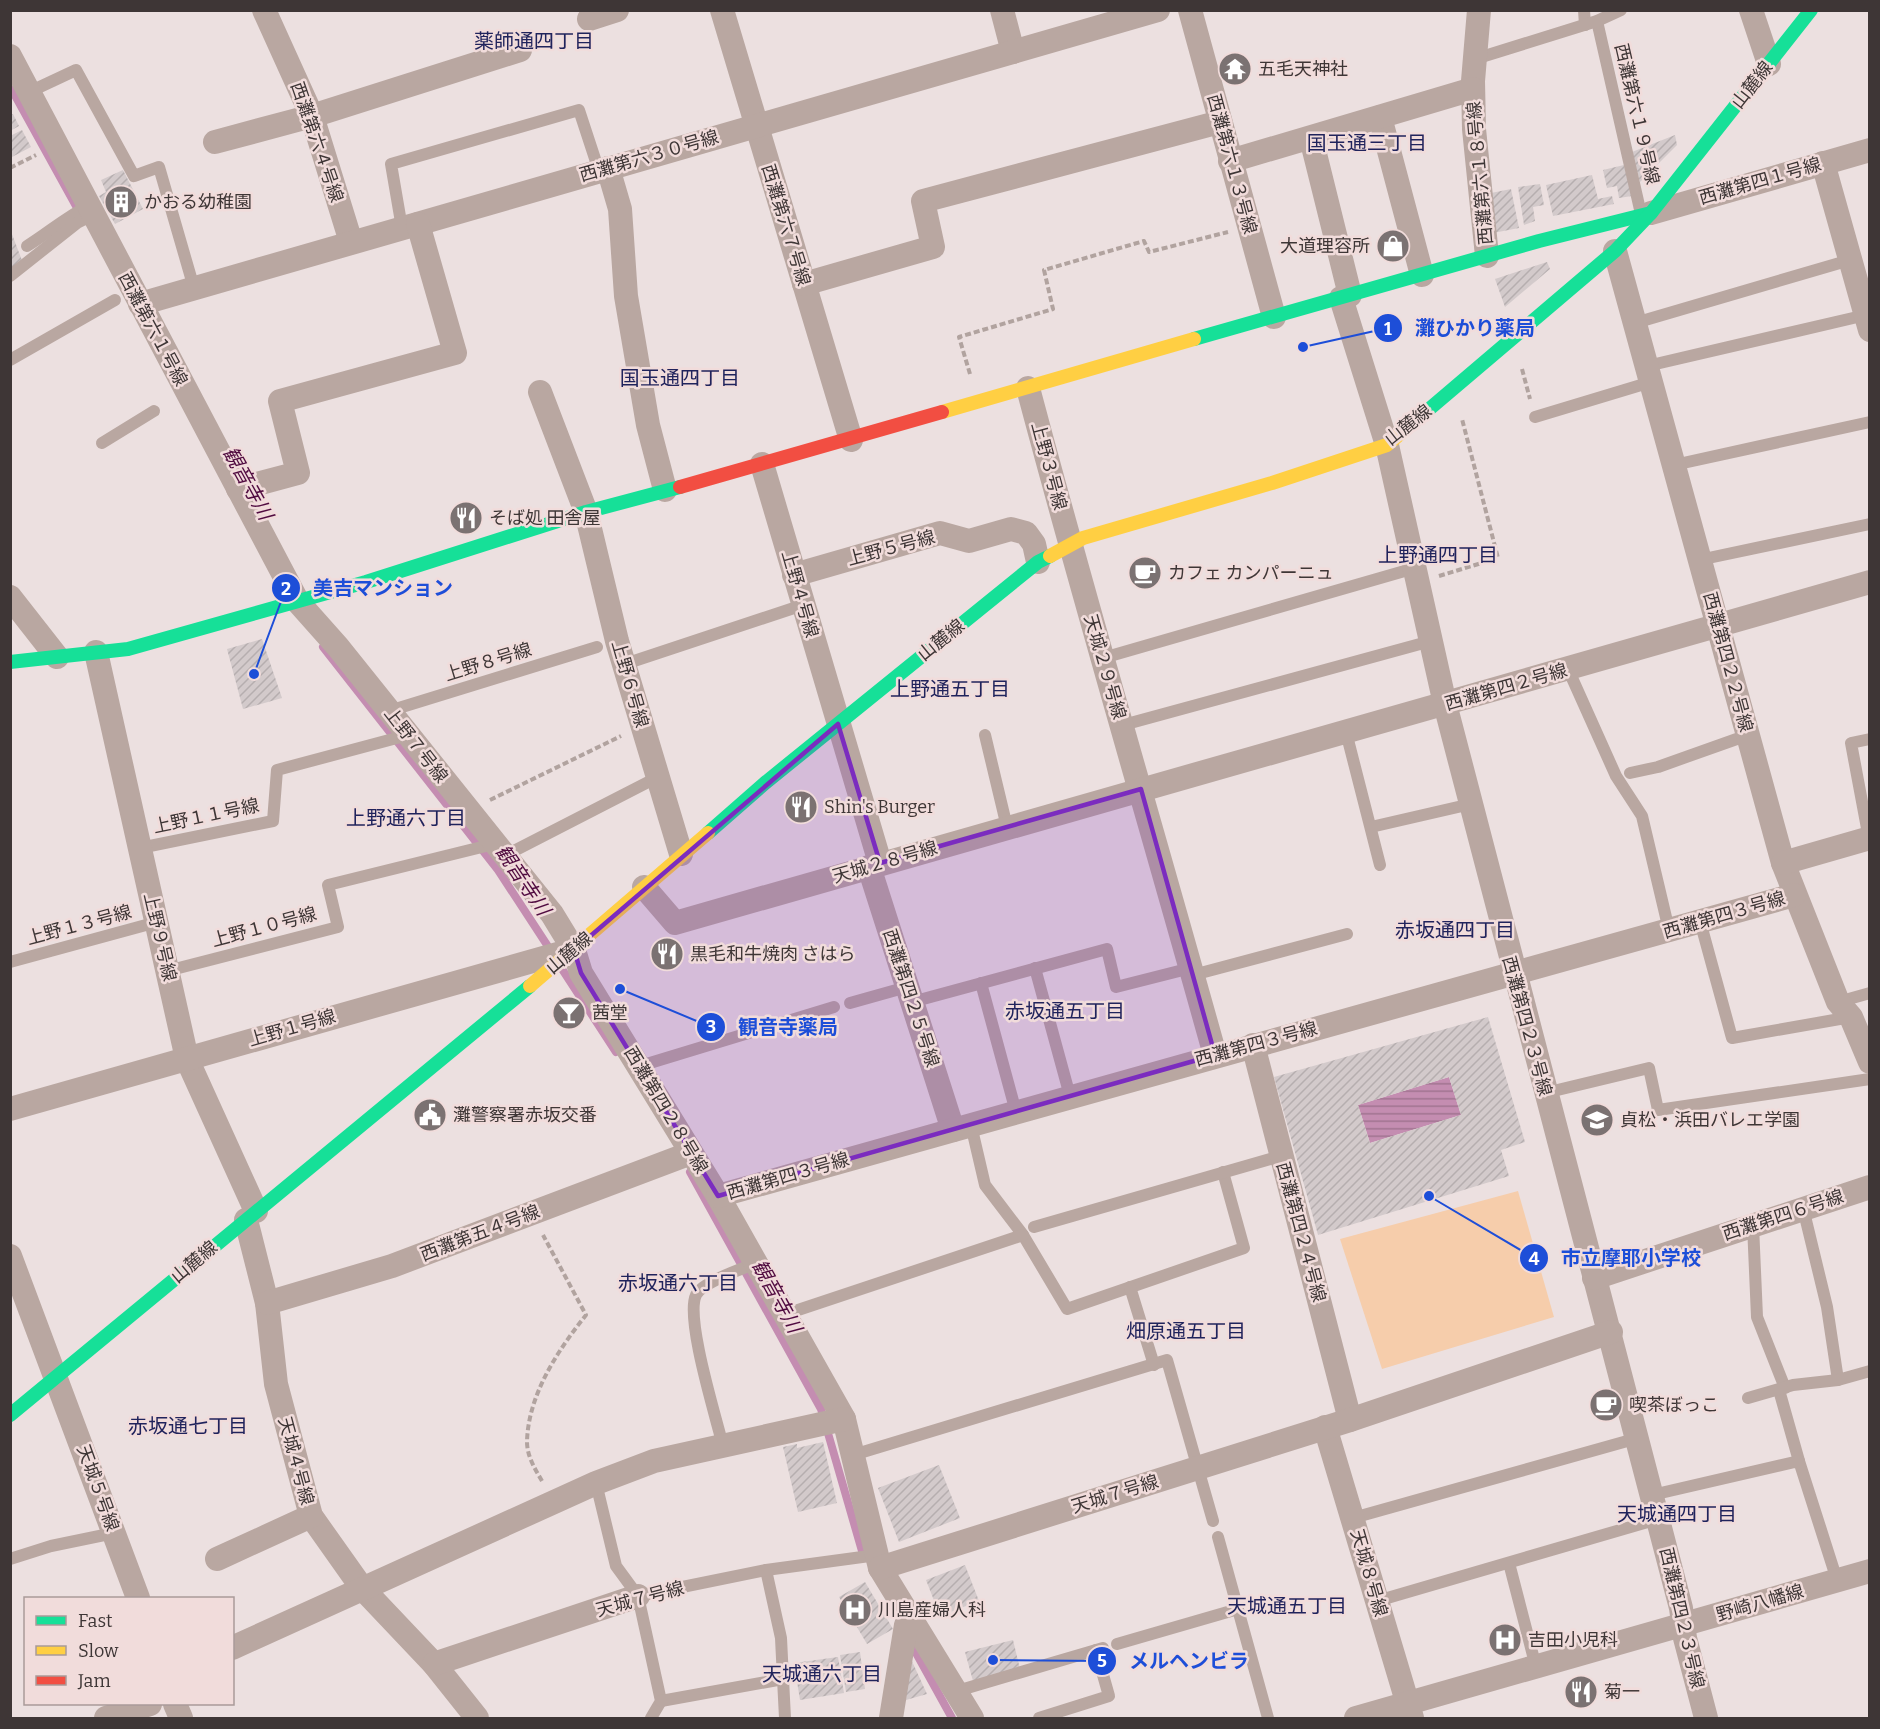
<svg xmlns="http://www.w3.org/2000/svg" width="1880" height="1729" font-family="Bitter,'Noto Sans JP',serif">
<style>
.pitch{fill:#f6cdab}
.water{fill:url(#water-rules)}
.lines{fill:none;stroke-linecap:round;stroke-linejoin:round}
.stream{stroke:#c48db1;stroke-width:8}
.building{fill:url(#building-hatch);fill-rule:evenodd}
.path{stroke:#b1a39f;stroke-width:4;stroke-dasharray:6 3;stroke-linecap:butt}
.lane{stroke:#b9a7a1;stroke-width:12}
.street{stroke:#b9a7a1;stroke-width:24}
.fast{stroke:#16e098;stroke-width:14}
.slow{stroke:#ffcf43;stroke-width:14}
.jam{stroke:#f24e42;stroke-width:14}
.marked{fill:#7b2cbf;fill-opacity:0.2;stroke:#7b2cbf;stroke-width:4.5;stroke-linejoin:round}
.labels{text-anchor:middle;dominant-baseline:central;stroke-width:5;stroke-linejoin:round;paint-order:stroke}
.poi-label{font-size:18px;fill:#3e3636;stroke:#f1dcdb;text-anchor:start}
.street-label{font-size:18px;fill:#3e3636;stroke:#f1dcdb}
.neighbourhood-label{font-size:20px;fill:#20235c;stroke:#f1dcdb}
.water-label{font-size:20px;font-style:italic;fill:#500b40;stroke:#f1dcdb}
.leader{fill:none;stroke:#1d4ed8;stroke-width:2}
.callout-dot{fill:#1d4ed8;stroke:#f1dcdb;stroke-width:2}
.mark-label{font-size:18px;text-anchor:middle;font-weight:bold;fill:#fff}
.callout-label{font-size:20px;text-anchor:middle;font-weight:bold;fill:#1d4ed8;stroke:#f1dcdb;stroke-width:5;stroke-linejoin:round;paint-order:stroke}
</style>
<defs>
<pattern id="water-rules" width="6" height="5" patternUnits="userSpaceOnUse" patternTransform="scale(1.5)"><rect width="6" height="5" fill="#c48db1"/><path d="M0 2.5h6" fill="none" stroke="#a17491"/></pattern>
<pattern id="building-hatch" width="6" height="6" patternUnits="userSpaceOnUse" patternTransform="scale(1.5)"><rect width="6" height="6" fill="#d3cacb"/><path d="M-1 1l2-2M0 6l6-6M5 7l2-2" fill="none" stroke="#b6aeaf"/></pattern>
</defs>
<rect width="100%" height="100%" fill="#ece0e0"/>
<!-- pitch -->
<path class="pitch" d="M1518,1191L1554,1317L1382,1369L1340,1239Z"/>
<!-- water -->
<path class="water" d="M1449,1077L1461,1115L1370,1143L1358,1105Z"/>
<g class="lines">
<!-- stream -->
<g class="stream">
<path d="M12,90L81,215"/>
<path d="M323,647L498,870L551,951"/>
<path d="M562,969L616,1052"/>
<path d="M690,1172L821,1409L864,1558"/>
<path d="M910,1642L952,1718"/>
</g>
</g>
<!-- building -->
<g class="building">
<path d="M13,114L19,126L10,131V115Z"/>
<path d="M22,130L31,147L10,158V136Z"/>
<path d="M1675,135L1677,145L1640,182L1632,152Z"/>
<path d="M1624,165L1632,196L1619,198L1617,186L1607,188L1603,170Z"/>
<path d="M123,170L143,209L115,224L99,196L106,192L101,180Z"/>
<path d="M1592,175L1598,199L1612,196L1614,204L1553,216L1546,185Z"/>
<path d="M1540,184L1544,205L1533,207L1535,221L1524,225L1518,187Z"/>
<path d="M1511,189L1519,228L1493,233L1486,194Z"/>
<path d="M10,229L23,263L10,268Z"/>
<path d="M1547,262L1550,269L1505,307L1495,279Z"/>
<path d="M262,639L282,698L243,709L227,649Z"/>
<path d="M1488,1017L1525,1142L1501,1150L1509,1176L1318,1235L1274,1077ZM1449,1077L1461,1115L1370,1143L1358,1105Z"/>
<path d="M823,1442L837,1503L798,1512L783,1447L797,1444V1448Z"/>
<path d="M939,1465L960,1518L899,1542L878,1488Z"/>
<path d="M965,1565L979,1601L940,1616L926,1580Z"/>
<path d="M865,1582L893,1629L867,1644L839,1597Z"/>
<path d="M1013,1640L1020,1669L973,1681L965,1652Z"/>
<path d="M860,1652L865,1689L846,1692L840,1655Z"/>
<path d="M838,1657L844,1693L800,1700L794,1663Z"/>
<path d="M910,1657L927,1694L906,1700Z"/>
</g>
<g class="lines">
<!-- path -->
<g class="path">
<path d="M10,168L36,155"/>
<path d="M1522,369L1530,399"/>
<path d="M970,374L959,337L1053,309L1044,270L1144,241L1149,252L1228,232"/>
<path d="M1439,576L1498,558L1462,419"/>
<path d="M490,800L621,736"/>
<path d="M542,1481C535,1469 527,1456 527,1442C528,1395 558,1350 586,1315L543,1235"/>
</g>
<!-- lane -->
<g class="lane">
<path d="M1584,10L1585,25"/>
<path d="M1597,21L1641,214"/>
<path d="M1475,59L1597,21L1621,10"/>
<path d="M29,92L76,70L134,176L159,167L194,288"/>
<path d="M402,228L391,164L579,110L599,171"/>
<path d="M27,246C48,233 66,217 88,206"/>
<path d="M10,276L77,223L93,215"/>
<path d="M1635,323L1850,260"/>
<path d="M10,360L115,300"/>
<path d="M1647,366L1866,315"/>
<path d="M1535,417L1651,382"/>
<path d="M102,443L154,411"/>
<path d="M1674,465L1870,422"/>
<path d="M1699,560L1870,524"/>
<path d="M1103,658L1415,568"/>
<path d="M625,664L803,605"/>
<path d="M1568,669L1616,776L1642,816L1669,930"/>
<path d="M389,711L597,647"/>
<path d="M1123,725L1431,641"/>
<path d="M1346,732L1380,865"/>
<path d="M985,735L1007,827"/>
<path d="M1630,773L1658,767L1748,735"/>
<path d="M1371,827L1471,804"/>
<path d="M1869,839L1851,743L1870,739"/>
<path d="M140,848L273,821L277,770L408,735"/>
<path d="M504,856L656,778"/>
<path d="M1700,921L1732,1038L1851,1017"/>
<path d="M10,962L157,922"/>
<path d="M1035,968L1070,1096"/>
<path d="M167,971L338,927L328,885L494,844"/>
<path d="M1193,975L1347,934"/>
<path d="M981,983L1016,1112"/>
<path d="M912,1002L1107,949L1116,987L1191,968"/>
<path d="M1838,1002L1870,993"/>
<path d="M850,1003L907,987"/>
<path d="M640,1066L834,1007"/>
<path d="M1545,1093L1649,1068L1658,1110L1870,1079"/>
<path d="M971,1125L985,1185L1023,1235L1067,1309L1244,1248L1223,1172"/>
<path d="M1803,1208L1827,1307L1838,1380"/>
<path d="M1753,1225L1757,1317L1785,1388"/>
<path d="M1034,1227L1281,1156"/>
<path d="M1130,1287L1154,1365"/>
<path d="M786,1314L1023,1235"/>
<path d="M1779,1390L1799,1461"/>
<path d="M1748,1398L1793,1385L1838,1380L1870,1371"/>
<path d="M723,1446C716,1417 685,1318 696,1295C702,1282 742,1269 756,1263"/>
<path d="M853,1455L1167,1360L1213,1521"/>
<path d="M596,1483L616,1566L638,1596L661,1701L651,1718"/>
<path d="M1652,1495L1799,1461L1837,1580"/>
<path d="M1353,1518L1638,1438"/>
<path d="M1218,1537L1268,1718"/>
<path d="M10,1559L51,1546L114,1533"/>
<path d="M1509,1563L1536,1667"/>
<path d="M766,1570L781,1638L783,1679"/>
<path d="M638,1596L766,1570L877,1555"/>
<path d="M1377,1601L1658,1519"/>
<path d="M1117,1644L1238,1609"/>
<path d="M957,1691L1103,1648"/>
<path d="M661,1701L783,1679L785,1718"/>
<path d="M1039,1718L1109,1696L1096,1650"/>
</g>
<!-- street -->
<g class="street">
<path d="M264,10L312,116L351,242"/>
<path d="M722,10L851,440"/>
<path d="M1002,10L1013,52"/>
<path d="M1190,10L1274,317"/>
<path d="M1479,10L1473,81L1474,129L1487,256"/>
<path d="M1751,10L1769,64"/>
<path d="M589,19L617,10"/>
<path d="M10,56L298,602L338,647L552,914L574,950L581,973L718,1196L844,1419L880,1568L972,1718"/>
<path d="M1380,117L1422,275"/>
<path d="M1311,138L1350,295"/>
<path d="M215,142L312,116L520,50"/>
<path d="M1230,161L1473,89"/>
<path d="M1823,163L1870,330"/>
<path d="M608,168L620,209L626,296L648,425L665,490"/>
<path d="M1651,213L1870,150"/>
<path d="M1615,251L1783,863L1838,1002L1851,1017L1870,1062"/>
<path d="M804,284L933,247L923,201L1220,122"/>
<path d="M1341,298L1387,445L1445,704L1681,1608L1685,1638L1706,1718"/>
<path d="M140,304L1158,10"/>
<path d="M1028,388C1087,611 1153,832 1215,1055"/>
<path d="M540,392L586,512L617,641L681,854"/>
<path d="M762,464L880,863"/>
<path d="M238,489L298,473L280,401L455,353L418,224"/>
<path d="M794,575L940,533L969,541L1011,529L1026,533L1034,544L1038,562"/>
<path d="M10,597L57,657"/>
<path d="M96,652L187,1059L256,1211"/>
<path d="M1783,863L1870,838"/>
<path d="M869,867L953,1130"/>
<path d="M644,887L675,923L1870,582"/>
<path d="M1253,1045L1350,1420"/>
<path d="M10,1109L568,951"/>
<path d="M718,1196L1794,895"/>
<path d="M246,1220L267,1303L276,1384L311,1516L362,1588L434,1664L477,1718"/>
<path d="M10,1256L138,1598"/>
<path d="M1594,1278L1870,1187"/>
<path d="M267,1303L392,1266L691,1153"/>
<path d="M1325,1427L1412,1718"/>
<path d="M217,1559L311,1516"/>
<path d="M880,1568L1350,1420L1611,1332"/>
<path d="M232,1648L596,1483L654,1461L844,1419"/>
<path d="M434,1664L638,1596"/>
<path d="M175,1704L181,1718"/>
<path d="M106,1718L150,1704"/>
<path d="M891,1718L906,1625L911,1618"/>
<path d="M1356,1718L1870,1571"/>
</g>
<!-- fast -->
<g class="fast">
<path d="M1194,339L1539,241L1651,213"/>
<path d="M1414,422L1615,251L1651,213L1811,10"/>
<path d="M10,662L128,649L366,582L586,512L680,487"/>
<path d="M708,833L765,783L1038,562L1050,556"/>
<path d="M10,1415L530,986"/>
</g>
<!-- slow -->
<g class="slow">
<path d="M942,412L1194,339"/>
<path d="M1050,556L1083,538L1272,483L1387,445L1414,422"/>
<path d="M530,986L708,833"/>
</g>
<!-- jam -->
<path class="jam" d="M680,487L942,412"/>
</g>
<!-- marked area -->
<path class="marked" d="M838,724L880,863L1141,789L1215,1055L718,1196L581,973L574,950Z"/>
<!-- icons -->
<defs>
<symbol id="temple-disc" viewBox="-11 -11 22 22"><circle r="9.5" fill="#7b7272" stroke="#f1dcdb"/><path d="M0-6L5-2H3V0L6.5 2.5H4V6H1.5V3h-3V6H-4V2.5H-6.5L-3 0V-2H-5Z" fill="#fff"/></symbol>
<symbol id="building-disc" viewBox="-11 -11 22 22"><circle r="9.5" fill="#7b7272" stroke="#f1dcdb"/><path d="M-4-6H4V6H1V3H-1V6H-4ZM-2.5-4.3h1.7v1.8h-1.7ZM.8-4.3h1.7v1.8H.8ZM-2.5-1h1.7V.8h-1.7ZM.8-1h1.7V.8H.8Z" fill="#fff"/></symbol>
<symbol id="shop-disc" viewBox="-11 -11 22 22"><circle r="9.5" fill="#7b7272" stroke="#f1dcdb"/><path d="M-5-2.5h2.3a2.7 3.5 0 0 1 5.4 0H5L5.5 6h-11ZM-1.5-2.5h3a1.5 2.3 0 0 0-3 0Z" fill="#fff"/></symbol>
<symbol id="restaurant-disc" viewBox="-11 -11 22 22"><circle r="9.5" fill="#7b7272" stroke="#f1dcdb"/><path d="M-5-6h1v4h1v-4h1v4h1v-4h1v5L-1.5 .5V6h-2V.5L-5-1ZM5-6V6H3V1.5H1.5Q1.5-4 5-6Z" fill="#fff"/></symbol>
<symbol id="cafe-disc" viewBox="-11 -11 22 22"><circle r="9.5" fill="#7b7272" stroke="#f1dcdb"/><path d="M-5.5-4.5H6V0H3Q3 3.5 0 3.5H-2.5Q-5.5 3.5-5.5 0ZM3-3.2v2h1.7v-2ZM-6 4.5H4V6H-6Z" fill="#fff"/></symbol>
<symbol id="bar-disc" viewBox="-11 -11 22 22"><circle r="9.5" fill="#7b7272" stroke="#f1dcdb"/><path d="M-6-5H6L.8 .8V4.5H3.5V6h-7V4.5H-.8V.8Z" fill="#fff"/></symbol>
<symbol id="civic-disc" viewBox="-11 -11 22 22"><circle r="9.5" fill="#7b7272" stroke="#f1dcdb"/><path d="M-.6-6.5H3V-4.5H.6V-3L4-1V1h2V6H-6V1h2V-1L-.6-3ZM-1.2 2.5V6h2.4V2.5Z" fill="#fff"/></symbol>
<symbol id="school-disc" viewBox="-11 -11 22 22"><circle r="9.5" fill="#7b7272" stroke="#f1dcdb"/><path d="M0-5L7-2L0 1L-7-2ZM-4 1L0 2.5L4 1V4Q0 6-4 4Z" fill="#fff"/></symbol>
<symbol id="hospital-disc" viewBox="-11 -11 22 22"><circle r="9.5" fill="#7b7272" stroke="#f1dcdb"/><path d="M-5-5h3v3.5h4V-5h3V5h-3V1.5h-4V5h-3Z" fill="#fff"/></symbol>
</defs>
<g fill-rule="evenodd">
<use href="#temple-disc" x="1216" y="50" width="38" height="38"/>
<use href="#building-disc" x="102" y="183" width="38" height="38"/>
<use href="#shop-disc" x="1374" y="227" width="38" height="38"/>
<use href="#restaurant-disc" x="447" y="499" width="38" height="38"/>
<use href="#cafe-disc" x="1126" y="554" width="38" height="38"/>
<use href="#restaurant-disc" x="782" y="788" width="38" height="38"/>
<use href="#restaurant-disc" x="648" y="935" width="38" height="38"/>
<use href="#bar-disc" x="550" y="994" width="38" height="38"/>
<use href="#civic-disc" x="411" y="1096" width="38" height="38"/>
<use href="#school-disc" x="1578" y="1101" width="38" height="38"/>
<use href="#cafe-disc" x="1587" y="1386" width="38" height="38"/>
<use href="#hospital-disc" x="836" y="1591" width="38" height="38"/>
<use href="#hospital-disc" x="1486" y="1621" width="38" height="38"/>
<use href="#restaurant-disc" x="1562" y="1673" width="38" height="38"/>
</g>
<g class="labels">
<!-- poi labels -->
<g class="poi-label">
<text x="1258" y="69">五毛天神社</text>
<text x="144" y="202">かおる幼稚園</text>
<text x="1370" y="246" text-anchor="end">大道理容所</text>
<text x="489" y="518">そば処 田舎屋</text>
<text x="1168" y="573">カフェ カンパーニュ</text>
<text x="824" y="807">Shin's Burger</text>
<text x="690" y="954">黒毛和牛焼肉 さはら</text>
<text x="592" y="1013">茜堂</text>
<text x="453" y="1115">灘警察署赤坂交番</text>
<text x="1620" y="1120">貞松・浜田バレエ学園</text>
<text x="1629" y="1405">喫茶ぼっこ</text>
<text x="878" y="1610">川島産婦人科</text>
<text x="1528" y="1640">吉田小児科</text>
<text x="1604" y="1692">菊一</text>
</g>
<!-- street labels -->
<g class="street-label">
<text transform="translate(1752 85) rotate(-52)">山麓線</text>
<text transform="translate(1637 114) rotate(77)">西灘第六１９号線</text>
<text transform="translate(317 142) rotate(71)">西灘第六４号線</text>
<text transform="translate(649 156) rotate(-16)">西灘第六３０号線</text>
<text transform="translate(1232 164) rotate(75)">西灘第六１３号線</text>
<text transform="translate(1480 173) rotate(-95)">西灘第六１８号線</text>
<text transform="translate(1760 181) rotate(-16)">西灘第四１号線</text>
<text transform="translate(786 225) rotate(73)">西灘第六７号線</text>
<text transform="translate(153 329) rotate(62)">西灘第六１号線</text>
<text transform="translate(1408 425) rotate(-38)">山麓線</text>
<text transform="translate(1049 466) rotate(75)">上野３号線</text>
<text transform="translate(891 548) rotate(-15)">上野５号線</text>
<text transform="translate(800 594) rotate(74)">上野４号線</text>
<text transform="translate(941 640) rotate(-39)">山麓線</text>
<text transform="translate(488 662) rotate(-17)">上野８号線</text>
<text transform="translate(1728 662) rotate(75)">西灘第四２２号線</text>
<text transform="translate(1105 667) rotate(74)">天城２９号線</text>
<text transform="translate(630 684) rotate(74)">上野６号線</text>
<text transform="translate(1506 687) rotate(-16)">西灘第四２号線</text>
<text transform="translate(416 745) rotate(52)">上野７号線</text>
<text transform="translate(206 816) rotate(-12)">上野１１号線</text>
<text transform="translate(885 862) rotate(-16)">天城２８号線</text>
<text transform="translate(1724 915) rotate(-16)">西灘第四３号線</text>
<text transform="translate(79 925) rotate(-15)">上野１３号線</text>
<text transform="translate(264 927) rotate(-15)">上野１０号線</text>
<text transform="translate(160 937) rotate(77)">上野９号線</text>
<text transform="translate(569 953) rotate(-40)">山麓線</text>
<text transform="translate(911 998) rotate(72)">西灘第四２５号線</text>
<text transform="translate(1527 1026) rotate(75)">西灘第四２３号線</text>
<text transform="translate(292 1028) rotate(-16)">上野１号線</text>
<text transform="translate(1256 1044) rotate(-15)">西灘第四３号線</text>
<text transform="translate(666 1110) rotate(59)">西灘第四２８号線</text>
<text transform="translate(788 1176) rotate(-16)">西灘第四３号線</text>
<text transform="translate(1783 1215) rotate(-18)">西灘第四６号線</text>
<text transform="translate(1301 1232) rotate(75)">西灘第四２４号線</text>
<text transform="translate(480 1233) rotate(-21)">西灘第五４号線</text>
<text transform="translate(194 1262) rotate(-40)">山麓線</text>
<text transform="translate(296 1461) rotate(75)">天城４号線</text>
<text transform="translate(98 1488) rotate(70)">天城５号線</text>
<text transform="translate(1115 1494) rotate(-17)">天城７号線</text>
<text transform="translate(1369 1573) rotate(74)">天城８号線</text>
<text transform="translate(640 1599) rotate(-15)">天城７号線</text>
<text transform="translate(1760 1603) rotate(-16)">野崎八幡線</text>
<text transform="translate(1682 1618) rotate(77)">西灘第四２３号線</text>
</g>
<!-- neighbourhood labels -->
<g class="neighbourhood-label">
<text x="534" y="41">薬師通四丁目</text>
<text x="1367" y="143">国玉通三丁目</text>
<text x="680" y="378">国玉通四丁目</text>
<text x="1438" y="555">上野通四丁目</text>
<text x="950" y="689">上野通五丁目</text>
<text x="406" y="818">上野通六丁目</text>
<text x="1455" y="930">赤坂通四丁目</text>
<text x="1065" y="1011">赤坂通五丁目</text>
<text x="678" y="1283">赤坂通六丁目</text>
<text x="1186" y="1331">畑原通五丁目</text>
<text x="188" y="1426">赤坂通七丁目</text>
<text x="1677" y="1514">天城通四丁目</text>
<text x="1287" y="1606">天城通五丁目</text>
<text x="822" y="1674">天城通六丁目</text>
</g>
<!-- water labels -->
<g class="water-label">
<text transform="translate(248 483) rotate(61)">観音寺川</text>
<text transform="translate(523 880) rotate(56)">観音寺川</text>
<text transform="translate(777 1296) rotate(61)">観音寺川</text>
</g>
</g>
<!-- callouts -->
<path class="leader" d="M1303 347L1388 328M254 674L286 588M620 989L711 1027M1429 1196L1534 1258M993 1660L1102 1661"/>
<g class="callout-dot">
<circle cx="1303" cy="347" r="6"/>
<circle cx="254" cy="674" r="6"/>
<circle cx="620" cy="989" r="6"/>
<circle cx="1429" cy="1196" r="6"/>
<circle cx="993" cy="1660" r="6"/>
<circle cx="1388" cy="328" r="15"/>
<circle cx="286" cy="588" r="15"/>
<circle cx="711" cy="1027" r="15"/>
<circle cx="1534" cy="1258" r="15"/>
<circle cx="1102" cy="1661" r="15"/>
</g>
<g class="mark-label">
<text x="1388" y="335">1</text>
<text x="286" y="595">2</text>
<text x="711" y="1033">3</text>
<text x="1534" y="1265">4</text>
<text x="1102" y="1667">5</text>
</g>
<g class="callout-label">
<text x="1475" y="335">灘ひかり薬局</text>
<text x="383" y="595">美吉マンション</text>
<text x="788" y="1034">観音寺薬局</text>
<text x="1631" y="1265">市立摩耶小学校</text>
<text x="1189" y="1668">メルヘンビラ</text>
</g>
<!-- border -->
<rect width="1880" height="1729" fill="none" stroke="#3e3636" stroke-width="24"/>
<!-- legend -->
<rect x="24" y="1597" width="210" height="108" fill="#f1dcdb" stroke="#a99a99" stroke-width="1.5"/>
<rect x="36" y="1616" width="30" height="9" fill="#16e098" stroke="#a99a99" stroke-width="1.5"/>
<text x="78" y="1627" font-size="18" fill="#3e3636">Fast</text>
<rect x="36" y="1646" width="30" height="9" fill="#ffcf43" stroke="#a99a99" stroke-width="1.5"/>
<text x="78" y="1657" font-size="18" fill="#3e3636">Slow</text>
<rect x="36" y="1676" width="30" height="9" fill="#f24e42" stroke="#a99a99" stroke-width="1.5"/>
<text x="78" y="1687" font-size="18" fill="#3e3636">Jam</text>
</svg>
